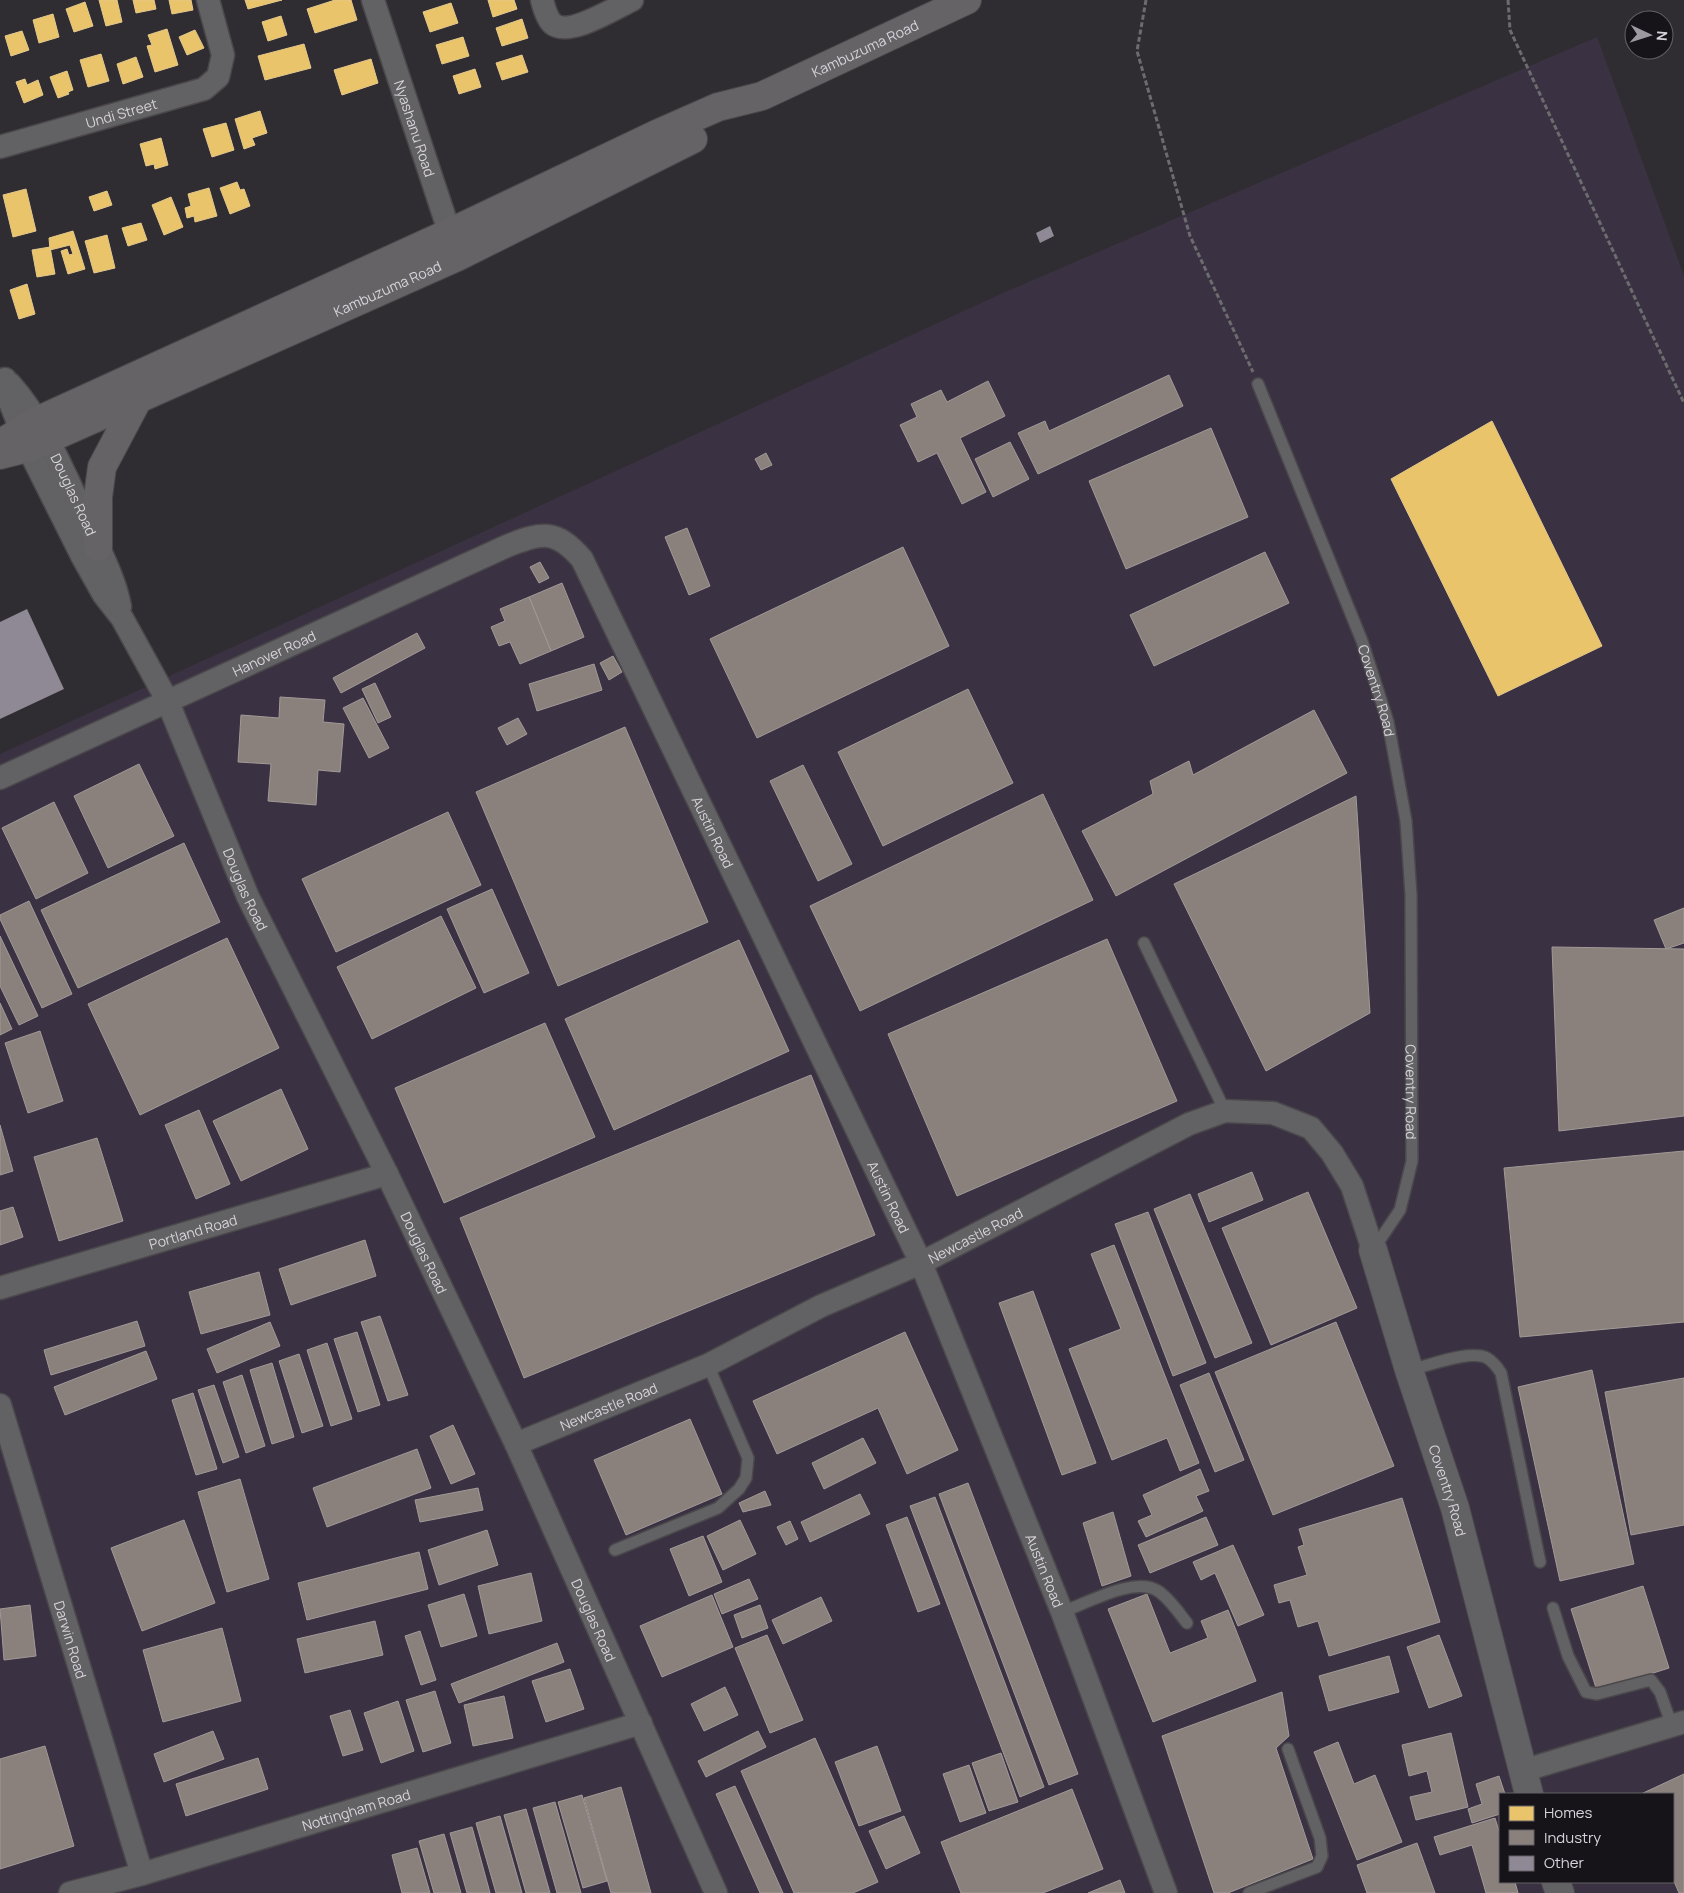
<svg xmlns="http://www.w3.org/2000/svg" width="1684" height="1893" font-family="Manrope,sans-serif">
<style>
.built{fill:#3a3242;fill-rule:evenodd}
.homes{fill:#e9c46a;stroke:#e4c88c}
.industry{fill:#8a817c;stroke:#a19a98}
.building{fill:#8f8995}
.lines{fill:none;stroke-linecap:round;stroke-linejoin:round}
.service-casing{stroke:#4b484c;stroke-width:14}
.minor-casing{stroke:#4b484c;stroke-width:25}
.tertiary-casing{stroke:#4b484c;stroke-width:30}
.secondary-casing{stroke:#4b484c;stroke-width:30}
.path{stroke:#6c6b6e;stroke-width:3;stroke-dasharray:5 2.5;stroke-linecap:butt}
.service{stroke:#626163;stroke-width:11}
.minor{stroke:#626163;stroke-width:22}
.tertiary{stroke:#626163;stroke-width:28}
.secondary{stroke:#656366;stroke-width:28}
.labels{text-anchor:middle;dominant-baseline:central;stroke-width:5;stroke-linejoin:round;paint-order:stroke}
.street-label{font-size:14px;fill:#d7d3db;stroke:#171419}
</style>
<rect width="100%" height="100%" fill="#302d32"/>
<!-- built -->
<path class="built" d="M1597,37L1684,276V1893H0V754L1003,293ZM1500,1794H1673V1882H1500Z"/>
<!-- homes -->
<g class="homes">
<path d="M99,0H117L122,22L106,26Z"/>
<path d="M133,0H154L156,9L136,13Z"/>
<path d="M169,0H191L193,10L172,14Z"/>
<path d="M245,0H282L248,9Z"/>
<path d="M335,0H351L357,20L315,33L307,9Z"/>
<path d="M488,0H514L517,9L493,17Z"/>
<path d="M85,2L93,26L74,32L66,9Z"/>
<path d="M451,3L458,23L430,32L423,12Z"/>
<path d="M53,14L59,37L39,43L33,20Z"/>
<path d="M281,16L287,35L268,41L262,22Z"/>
<path d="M522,19L528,38L502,46L496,28Z"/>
<path d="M167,29L178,65L155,72L147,46L152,45L148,35Z"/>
<path d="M195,30L204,48L187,55L179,37Z"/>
<path d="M22,31L29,50L11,56L5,36Z"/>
<path d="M463,37L469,56L442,64L436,45Z"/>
<path d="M304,44L311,68L265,80L258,56Z"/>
<path d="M101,54L109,81L88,87L80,60Z"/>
<path d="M522,55L528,72L502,80L496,63Z"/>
<path d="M136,57L143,77L123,84L117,64Z"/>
<path d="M371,59L378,83L342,95L334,70Z"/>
<path d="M475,69L481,87L459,94L453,76Z"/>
<path d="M67,71L73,90L68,92L69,94L58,98L50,77Z"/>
<path d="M25,79L27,85L38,80L43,95L24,103L16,82Z"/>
<path d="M260,111L267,133L252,138L255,145L244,149L235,119Z"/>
<path d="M226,123L234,150L212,157L203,129Z"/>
<path d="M161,138L168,165L155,169L154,164L146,166L140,144Z"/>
<path d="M237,182L240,190L244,189L250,206L230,214L220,188Z"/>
<path d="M209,188L217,216L195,222L194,216L187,218L185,208L191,206L188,194Z"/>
<path d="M26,189L36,231L13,237L3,195Z"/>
<path d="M107,191L112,205L94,211L89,197Z"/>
<path d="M171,197L183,227L164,235L152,205Z"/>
<path d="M141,223L147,240L128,246L122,228Z"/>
<path d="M73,231L85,269L68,274L61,251L67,249L69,255L73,254L70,245L50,250L49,238Z"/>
<path d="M107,235L115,268L94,273L85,241Z"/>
<path d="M50,247L55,274L37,277L32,250Z"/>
<path d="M27,284L35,314L19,319L10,290Z"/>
<path d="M1492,421L1602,646L1498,696L1391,479Z"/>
</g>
<!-- industry -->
<g class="industry">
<path d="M1169,375L1183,406L1038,474L1018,433L1045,421L1049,431Z"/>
<path d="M988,381L1005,416L960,438L986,492L962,504L937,453L918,462L900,425L917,417L911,404L941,390L947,402Z"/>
<path d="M1211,428L1248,517L1126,569L1089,481Z"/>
<path d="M1010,442L1029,479L993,497L975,459Z"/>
<path d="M766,453L772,465L761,470L755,459Z"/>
<path d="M687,528L710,586L689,595L665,537Z"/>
<path d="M903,547L949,646L757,738L710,639Z"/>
<path d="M1265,552L1289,603L1154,666L1130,615Z"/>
<path d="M540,562L549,578L539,583L530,567Z"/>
<path d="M562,583L584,637L551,651L529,597Z"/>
<path d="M529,597L551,651L520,664L510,642L499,646L491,627L505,621L500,609Z"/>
<path d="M417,633L425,648L341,693L333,678Z"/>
<path d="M613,656L622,672L609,680L600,663Z"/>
<path d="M594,664L602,690L537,711L529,684Z"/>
<path d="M375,683L391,717L378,723L362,689Z"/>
<path d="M968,689L1013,783L883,846L838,752Z"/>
<path d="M280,697L325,700L323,722L344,724L340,772L318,770L316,805L268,801L271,764L238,762L241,715L279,718Z"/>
<path d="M363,698L389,748L369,758L343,708Z"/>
<path d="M1314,710L1347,773L1116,896L1082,831L1153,794L1150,781L1189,761L1193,775Z"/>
<path d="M518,718L527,734L507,745L498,728Z"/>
<path d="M625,727L708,922L558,986L476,792Z"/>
<path d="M139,764L174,836L108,868L74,796Z"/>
<path d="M803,765L852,864L818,881L770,781Z"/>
<path d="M1043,794L1093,900L860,1011L810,906Z"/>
<path d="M1356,796L1370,1013L1266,1071L1174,884Z"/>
<path d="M54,802L88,873L36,899L2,828Z"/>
<path d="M448,812L481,885L336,952L302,879Z"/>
<path d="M184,843L220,922L78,988L41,910Z"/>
<path d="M492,889L529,973L484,993L447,909Z"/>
<path d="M29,901L72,994L42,1008L0,919V915Z"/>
<path d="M1684,908V943L1666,949L1654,920Z"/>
<path d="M441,916L476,988L372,1039L337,967Z"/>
<path d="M0,936L38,1016L19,1025L0,986Z"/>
<path d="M227,938L279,1048L140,1115L88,1004Z"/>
<path d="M1107,939L1177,1101L957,1196L888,1034Z"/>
<path d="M739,940L789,1051L614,1130L565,1019Z"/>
<path d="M1552,947L1684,949V1116L1559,1131Z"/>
<path d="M0,1003L12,1029L0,1035Z"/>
<path d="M545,1023L595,1137L444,1203L395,1088Z"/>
<path d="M40,1031L63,1101L28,1113L5,1043Z"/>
<path d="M811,1075L875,1235L524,1378L460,1218Z"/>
<path d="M281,1089L308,1149L241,1181L213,1121Z"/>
<path d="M199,1110L230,1184L196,1199L165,1125Z"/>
<path d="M0,1125L13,1171L0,1175Z"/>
<path d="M97,1138L123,1221L59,1241L34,1157Z"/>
<path d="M1684,1151V1322L1520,1337L1504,1168Z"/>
<path d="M1252,1172L1263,1200L1209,1222L1198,1194Z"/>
<path d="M1308,1192L1357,1308L1271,1345L1222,1228Z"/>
<path d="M1190,1194L1252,1343L1215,1358L1154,1209Z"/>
<path d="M13,1207L23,1237L0,1245V1211Z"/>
<path d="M1148,1212L1206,1363L1173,1376L1115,1224Z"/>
<path d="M365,1240L376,1276L291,1305L279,1269Z"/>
<path d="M1114,1245L1199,1463L1180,1471L1167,1438L1112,1460L1069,1349L1121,1329L1091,1254Z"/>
<path d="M259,1272L270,1315L201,1334L189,1292Z"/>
<path d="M1033,1291L1096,1463L1062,1475L999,1303Z"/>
<path d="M380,1316L408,1395L388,1401L361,1322Z"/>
<path d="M137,1321L145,1346L51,1375L44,1350Z"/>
<path d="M270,1322L280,1346L217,1373L207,1349Z"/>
<path d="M1336,1322L1394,1466L1273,1515L1215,1372Z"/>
<path d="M357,1332L380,1405L358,1412L334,1339Z"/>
<path d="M905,1332L958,1450L907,1474L878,1408L777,1454L753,1401Z"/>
<path d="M327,1343L352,1419L331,1426L307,1350Z"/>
<path d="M146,1351L157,1379L65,1415L54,1387Z"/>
<path d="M299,1354L323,1426L302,1433L279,1361Z"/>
<path d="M272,1363L294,1437L272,1444L250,1370Z"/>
<path d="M1592,1370L1634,1564L1560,1581L1518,1387Z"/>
<path d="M1209,1373L1244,1460L1215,1472L1180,1385Z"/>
<path d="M242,1375L265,1446L246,1453L223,1382Z"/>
<path d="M1684,1378V1525L1631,1535L1605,1392Z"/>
<path d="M214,1385L239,1457L223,1463L198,1390Z"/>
<path d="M193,1393L217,1469L196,1475L172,1400Z"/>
<path d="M690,1419L722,1494L626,1535L594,1460Z"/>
<path d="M453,1425L475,1474L451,1484L430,1436Z"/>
<path d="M863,1438L876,1463L824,1489L812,1463Z"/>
<path d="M417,1449L431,1488L327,1527L313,1488Z"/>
<path d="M1200,1469L1209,1491L1196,1496L1203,1511L1146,1537L1138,1521L1152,1515L1143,1495Z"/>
<path d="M240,1479L269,1579L227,1592L198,1492Z"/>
<path d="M968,1483L1078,1774L1049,1785L939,1494Z"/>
<path d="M478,1488L483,1510L420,1522L415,1500Z"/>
<path d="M765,1491L771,1505L743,1512L739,1503Z"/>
<path d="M860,1494L870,1514L810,1542L801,1522Z"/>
<path d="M935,1497L1044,1787L1020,1797L910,1506Z"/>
<path d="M1402,1498L1440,1622L1329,1656L1318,1621L1298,1627L1290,1600L1279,1603L1274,1585L1307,1575L1298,1547L1304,1545L1299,1529Z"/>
<path d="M1113,1512L1131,1576L1102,1586L1083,1523Z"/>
<path d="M907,1517L940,1604L918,1612L886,1525Z"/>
<path d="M1206,1517L1218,1545L1150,1573L1138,1545Z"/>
<path d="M184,1520L215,1603L142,1631L111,1548Z"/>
<path d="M740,1520L756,1554L723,1570L707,1536Z"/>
<path d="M790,1521L798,1539L786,1545L777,1527Z"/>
<path d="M487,1530L498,1565L439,1585L428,1550Z"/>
<path d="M703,1536L722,1582L689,1596L670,1549Z"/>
<path d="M1233,1545L1264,1615L1238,1626L1215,1573L1201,1580L1193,1562Z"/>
<path d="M419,1552L428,1589L307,1620L298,1583Z"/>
<path d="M531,1573L542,1621L489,1634L478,1586Z"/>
<path d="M749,1579L758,1599L722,1614L714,1594Z"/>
<path d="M1643,1586L1669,1668L1597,1691L1571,1609Z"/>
<path d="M464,1594L477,1636L441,1647L428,1605Z"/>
<path d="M1147,1594L1170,1653L1208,1638L1201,1621L1228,1610L1256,1681L1153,1722L1108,1609Z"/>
<path d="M712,1595L733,1647L662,1677L640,1626Z"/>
<path d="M821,1597L832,1621L783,1644L772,1620Z"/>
<path d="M30,1605L36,1656L4,1660L0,1609Z"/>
<path d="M760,1605L768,1628L742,1638L734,1615Z"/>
<path d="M375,1621L383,1655L305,1673L297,1639Z"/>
<path d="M222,1628L241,1701L163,1722L143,1650Z"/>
<path d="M420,1631L436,1680L421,1685L405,1636Z"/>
<path d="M767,1635L803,1720L770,1733L735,1648Z"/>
<path d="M1439,1635L1462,1696L1429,1708L1407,1647Z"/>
<path d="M557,1643L564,1662L459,1703L451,1684Z"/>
<path d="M1389,1656L1399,1692L1329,1711L1319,1676Z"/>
<path d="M570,1669L584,1709L546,1722L532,1681Z"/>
<path d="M725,1687L738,1715L704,1731L691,1704Z"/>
<path d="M435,1691L451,1743L423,1752L406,1700Z"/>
<path d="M1282,1692L1289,1736L1276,1748L1313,1859L1228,1893H1214L1162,1736Z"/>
<path d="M504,1696L513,1738L473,1746L464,1705Z"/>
<path d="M398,1701L414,1751L381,1763L364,1713Z"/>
<path d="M350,1710L363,1750L343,1756L330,1716Z"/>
<path d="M213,1731L224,1759L164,1782L154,1754Z"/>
<path d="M758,1731L766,1747L706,1777L698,1761Z"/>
<path d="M1451,1733L1468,1807L1416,1820L1410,1797L1432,1792L1427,1771L1409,1776L1402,1745Z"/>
<path d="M815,1738L878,1882L853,1893H794L741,1771Z"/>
<path d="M1338,1742L1354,1784L1375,1775L1402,1842L1357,1860L1314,1752Z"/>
<path d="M45,1746L74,1846L0,1869V1759Z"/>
<path d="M877,1746L901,1811L859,1826L835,1762Z"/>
<path d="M1001,1753L1018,1802L989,1811L972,1763Z"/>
<path d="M258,1758L268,1789L186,1816L176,1784Z"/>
<path d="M969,1765L986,1813L960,1822L943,1774Z"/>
<path d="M1684,1774V1893H1679L1673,1879V1794H1641Z"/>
<path d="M1499,1776L1505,1794H1500V1814L1472,1823L1468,1809L1482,1804L1476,1784Z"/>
<path d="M735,1786L783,1893H760L716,1794Z"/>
<path d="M621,1787L651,1893H611L584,1798Z"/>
<path d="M1072,1789L1103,1869L1043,1893H961L941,1842Z"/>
<path d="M582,1795L607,1881L583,1888L558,1802Z"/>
<path d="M555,1802L581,1893H557L533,1808Z"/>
<path d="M526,1809L550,1893H526L504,1815Z"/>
<path d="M500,1816L522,1893H496L476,1823Z"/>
<path d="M904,1816L920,1853L886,1869L869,1831Z"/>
<path d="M1495,1818L1500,1834V1882H1515L1518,1893H1486L1472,1845L1440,1855L1434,1837Z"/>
<path d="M472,1827L490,1893H467L450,1833Z"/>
<path d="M444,1834L461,1893H434L419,1841Z"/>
<path d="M1417,1843L1435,1893H1367L1357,1865Z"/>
<path d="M417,1848L430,1893H402L392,1855Z"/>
<path d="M1120,1880L1125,1893H1088Z"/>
</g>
<!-- building -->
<g class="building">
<path d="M1050,226L1054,236L1040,243L1036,233Z"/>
<path d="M27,609L64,689L0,719V622Z"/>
</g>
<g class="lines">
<defs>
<g id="service">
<path id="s1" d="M1258,384L1362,641L1388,722L1406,821L1411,895L1412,1161L1400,1210L1373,1250"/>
<path d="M1144,943L1225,1111"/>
<path d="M1409,1370C1428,1366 1471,1349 1487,1358C1494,1362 1497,1367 1501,1373L1540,1562"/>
<path d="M615,1550L718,1508L739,1489L746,1478L748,1458L708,1365"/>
<path d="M1553,1608L1568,1656L1586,1692L1597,1694L1651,1680L1660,1692L1672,1726"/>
<path d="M1062,1612C1088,1603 1134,1576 1158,1591C1169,1598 1179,1613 1187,1623"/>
<path d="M1249,1893L1317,1867L1322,1856L1320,1838L1288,1749"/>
</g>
<g id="minor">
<path id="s2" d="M373,0L455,249"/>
<path d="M542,0C544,8 547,19 553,24C569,37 615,8 632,0"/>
<path id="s3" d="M0,147L204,89L218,77L223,55L208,0"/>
<path id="s4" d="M5,379L10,402L28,448L82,556L104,595L122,618L167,700L248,897L387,1174L516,1444L716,1893"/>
<path id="s5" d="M10,384C44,421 68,482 90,528C101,554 115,579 120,607"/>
<path id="s6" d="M0,778L507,546C542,532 556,529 582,559L921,1263L1062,1612L1166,1893"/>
<path id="s7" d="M0,1288L387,1174"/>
<path id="s8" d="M0,1405L142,1874"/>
<path id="s9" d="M516,1444L708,1365L821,1306L921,1263L1189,1124L1225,1111L1273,1113L1311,1128L1332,1153L1352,1186L1373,1250"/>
<path d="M1522,1771L1684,1722"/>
<path id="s10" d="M70,1893L142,1874L641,1723"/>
</g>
<g id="tertiary">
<path id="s11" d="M1373,1250L1409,1370L1455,1508L1529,1794"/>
<path d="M1556,1882L1560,1893"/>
</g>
<g id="secondary">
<path id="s12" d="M0,449L6,440L37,421L449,233L659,133L718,107L762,96L967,0"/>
<path id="s13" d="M0,455L28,448L457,257L693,139"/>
<path d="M98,547V497L102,467L138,399"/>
</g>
</defs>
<!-- service casing -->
<use href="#service" class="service-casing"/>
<!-- minor casing -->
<use href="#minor" class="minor-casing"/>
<!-- tertiary casing -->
<use href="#tertiary" class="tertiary-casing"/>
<!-- secondary casing -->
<use href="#secondary" class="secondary-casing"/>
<!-- path -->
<g class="path">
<path d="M1146,0L1137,51L1190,236L1253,372"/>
<path d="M1508,0L1510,30L1684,403"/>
</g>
<!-- service -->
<use href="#service" class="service"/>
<!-- minor -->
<use href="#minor" class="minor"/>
<!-- tertiary -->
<use href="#tertiary" class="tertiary"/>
<!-- secondary -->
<use href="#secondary" class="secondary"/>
</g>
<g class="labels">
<!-- street labels -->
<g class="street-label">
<text stroke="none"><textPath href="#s12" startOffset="956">Kambuzuma Road</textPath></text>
<text stroke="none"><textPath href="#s3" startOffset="126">Undi Street</textPath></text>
<text stroke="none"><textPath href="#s2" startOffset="135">Nyashanu Road</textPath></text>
<text stroke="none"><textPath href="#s13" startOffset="422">Kambuzuma Road</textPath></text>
<text stroke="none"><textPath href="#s5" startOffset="128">Douglas Road</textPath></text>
<text stroke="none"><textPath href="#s6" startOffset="301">Hanover Road</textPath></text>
<text stroke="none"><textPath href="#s1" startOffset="329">Coventry Road</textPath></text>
<text stroke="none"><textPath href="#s6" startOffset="945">Austin Road</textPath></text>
<text stroke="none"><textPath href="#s4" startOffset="566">Douglas Road</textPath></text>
<text stroke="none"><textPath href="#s1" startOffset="734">Coventry Road</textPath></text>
<text stroke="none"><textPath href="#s6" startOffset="1350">Austin Road</textPath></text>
<text stroke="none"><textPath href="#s7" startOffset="201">Portland Road</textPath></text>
<text stroke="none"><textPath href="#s9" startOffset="505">Newcastle Road</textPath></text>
<text stroke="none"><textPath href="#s4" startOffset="971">Douglas Road</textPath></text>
<text stroke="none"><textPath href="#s9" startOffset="100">Newcastle Road</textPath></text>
<text stroke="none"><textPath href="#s11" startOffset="252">Coventry Road</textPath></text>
<text stroke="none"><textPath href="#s6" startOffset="1755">Austin Road</textPath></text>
<text stroke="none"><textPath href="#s4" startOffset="1376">Douglas Road</textPath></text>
<text stroke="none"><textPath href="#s8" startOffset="245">Darwin Road</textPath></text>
<text stroke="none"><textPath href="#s10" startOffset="298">Nottingham Road</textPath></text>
</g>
</g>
<!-- legend -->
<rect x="1499" y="1793" width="175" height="90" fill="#171419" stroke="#646067"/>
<rect x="1509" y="1806" width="25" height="15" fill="#e9c46a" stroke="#646067"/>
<text x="1544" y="1818" font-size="15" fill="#d7d3db">Homes</text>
<rect x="1509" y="1830" width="25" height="15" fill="#8a817c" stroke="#646067"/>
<text x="1544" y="1843" font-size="15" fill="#d7d3db">Industry</text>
<rect x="1509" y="1856" width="25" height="15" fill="#8f8995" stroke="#646067"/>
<text x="1544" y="1868" font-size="15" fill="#d7d3db">Other</text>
<!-- north arrow -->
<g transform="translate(1649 35) rotate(94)"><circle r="24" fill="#171419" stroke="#646067"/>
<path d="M0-4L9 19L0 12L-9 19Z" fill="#9d99a0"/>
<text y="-8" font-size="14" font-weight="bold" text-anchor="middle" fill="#d7d3db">N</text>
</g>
</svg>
